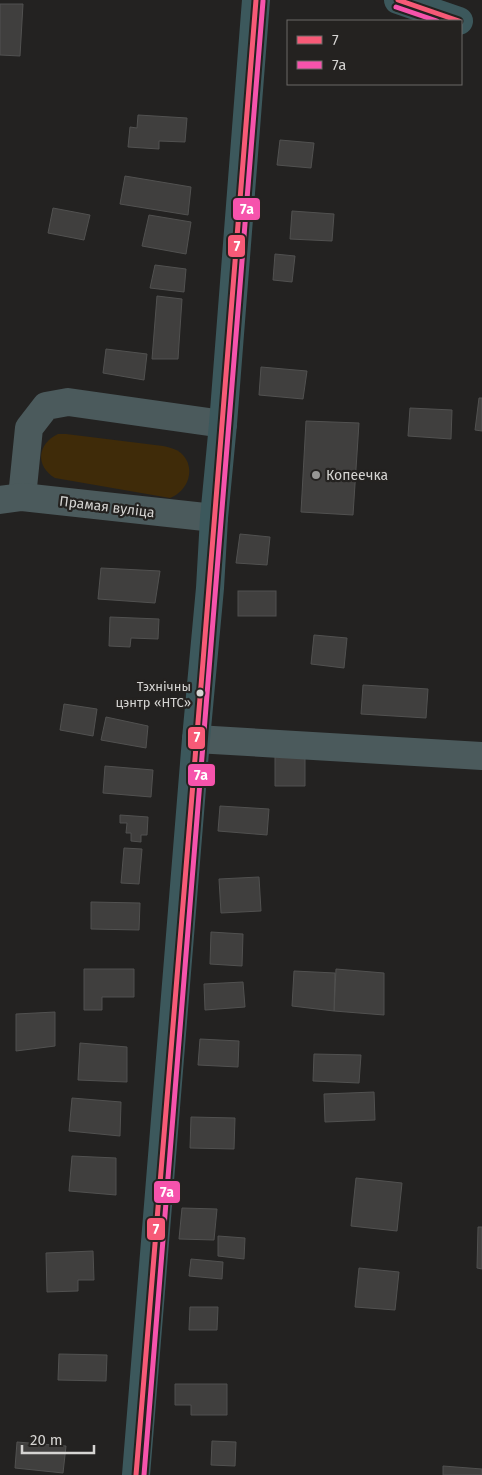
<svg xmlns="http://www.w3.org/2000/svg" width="482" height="1475" font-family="'Fira Sans',sans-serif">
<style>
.green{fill:#3f2b09}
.building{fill:#403f3e;stroke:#515150}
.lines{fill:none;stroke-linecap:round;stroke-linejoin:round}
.minor{stroke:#4b5a5c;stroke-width:28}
.major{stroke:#3c585c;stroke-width:28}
.bus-1-casing{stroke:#242220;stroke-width:9}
.bus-2-casing{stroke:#242220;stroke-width:9}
.bus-1{stroke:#f75a77;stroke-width:5}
.bus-2{stroke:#f653ac;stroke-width:5}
.poi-dot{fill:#979694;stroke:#242220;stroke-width:2}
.bus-dot{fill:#d5d4d2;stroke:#242220;stroke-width:2}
.labels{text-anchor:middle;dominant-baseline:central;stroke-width:4.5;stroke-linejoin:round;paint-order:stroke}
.bus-label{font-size:13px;fill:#d5d4d2;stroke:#242220;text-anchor:end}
.poi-label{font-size:14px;fill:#d5d4d2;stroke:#242220;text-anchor:start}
.street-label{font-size:14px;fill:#d5d4d2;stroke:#242220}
.line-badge{stroke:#242220;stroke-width:2}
.badge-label{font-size:14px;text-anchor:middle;font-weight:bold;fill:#fff}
</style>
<rect width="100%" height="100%" fill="#232221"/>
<!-- green -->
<path class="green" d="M58,434H66L163,446C169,447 176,449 181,453C197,468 188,491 170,498L55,478C35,466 37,444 58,434Z"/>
<!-- building -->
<g class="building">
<path d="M0,4H23L20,56L0,55Z"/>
<path d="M138,115L187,118L185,142L159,141V149L128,147L130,127L137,128Z"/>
<path d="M280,140L314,143L311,168L277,165Z"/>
<path d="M125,176L191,187L188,215L120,204Z"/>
<path d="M53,208L90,215L84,240L48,233Z"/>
<path d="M292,211L334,214L332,241L290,239Z"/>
<path d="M149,215L191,222L186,254L142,246Z"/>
<path d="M275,254L295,256L292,282L273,280Z"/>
<path d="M155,265L186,269L184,292L150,288Z"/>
<path d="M157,296L182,299L178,359H152Z"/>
<path d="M106,349L147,354L144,380L103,373Z"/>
<path d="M261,367L307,371L303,399L259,395Z"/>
<path d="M479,398H482V431L475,430Z"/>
<path d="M410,408L452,410L451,439L408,436Z"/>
<path d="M306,421L359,423L353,515L301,512Z"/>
<path d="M240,534L270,537L267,565L236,563Z"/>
<path d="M101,568L160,571L155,603L98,599Z"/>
<rect x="238" y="591" width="38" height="25"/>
<path d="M110,617L159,619L158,639L131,638L130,647L109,646Z"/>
<path d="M314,635L347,638L344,668L311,664Z"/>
<path d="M363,685L428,689L426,718L361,714Z"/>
<path d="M64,704L97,709L93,736L60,730Z"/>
<path d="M106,717L148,726L146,748L101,740Z"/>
<path d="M305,752V786H275V753Z"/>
<path d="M105,766L153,770L151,797L103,793Z"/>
<path d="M220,806L269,809L267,835L218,831Z"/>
<path d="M120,815L148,817L147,835H141V842L131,841V833H126L127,823H120Z"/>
<path d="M124,848L142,849L139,884L121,883Z"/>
<path d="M259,877L261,911L221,913L219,879Z"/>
<path d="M91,902L140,903L139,930L91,929Z"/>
<path d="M211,932L243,934L242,966L210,964Z"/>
<path d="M84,969H134V997H102V1010H84Z"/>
<path d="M336,969L384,973V1015L334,1011Z"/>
<path d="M294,971L335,973L334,1011L292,1006Z"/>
<path d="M243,982L245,1007L205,1010L204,984Z"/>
<path d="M55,1012V1046L16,1051V1014Z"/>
<path d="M200,1039L239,1041L238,1067L198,1065Z"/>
<path d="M80,1043L127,1047V1082L78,1080Z"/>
<path d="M314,1054L361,1055L359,1083L313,1081Z"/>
<path d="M374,1092L375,1120L325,1122L324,1094Z"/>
<path d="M72,1098L121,1102L120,1136L69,1131Z"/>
<path d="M191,1117L235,1118L234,1149L190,1148Z"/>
<path d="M72,1156L116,1158V1195L69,1191Z"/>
<path d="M356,1178L402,1183L397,1231L351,1226Z"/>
<path d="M182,1208L217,1209L214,1240L179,1239Z"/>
<path d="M478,1227H482V1269L477,1268Z"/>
<path d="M218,1236L245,1238L244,1259L218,1256Z"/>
<path d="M93,1251L94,1280H78V1291L47,1292L46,1253Z"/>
<path d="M191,1259L223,1262L222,1279L189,1276Z"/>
<path d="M359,1268L399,1272L395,1310L355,1307Z"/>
<path d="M190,1307H218L217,1330H189Z"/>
<path d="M59,1354L107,1355L106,1381L58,1380Z"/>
<path d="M175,1384H227V1415H191V1405H175Z"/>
<path d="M212,1441L236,1442L235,1466L211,1465Z"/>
<path d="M17,1442L66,1446L63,1473L15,1468Z"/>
<path d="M443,1466L482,1469V1475H443Z"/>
</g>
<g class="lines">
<!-- minor -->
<g class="minor">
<path d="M22,497L29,428L46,406L68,402L223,424"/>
<path d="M0,500L22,497L214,518"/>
<path d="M196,739L482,756"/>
</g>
<!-- major -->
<g class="major">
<path d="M398,0L459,21"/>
<path d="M136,1475L196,739L210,588L214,518L223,424L256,0"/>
</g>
<defs>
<g id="bus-1">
<path d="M398,0L459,21"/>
<path d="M136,1475C176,983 218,492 256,0"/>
</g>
<g id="bus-2">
<path d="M396,7L437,21"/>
<path d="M144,1475C184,983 225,492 263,1"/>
</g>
</defs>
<!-- bus-1 casing -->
<use href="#bus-1" class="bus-1-casing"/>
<!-- bus-2 casing -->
<use href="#bus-2" class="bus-2-casing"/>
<!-- bus-1 -->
<use href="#bus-1" class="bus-1"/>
<!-- bus-2 -->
<use href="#bus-2" class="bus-2"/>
</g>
<!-- markers -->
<circle class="poi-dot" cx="316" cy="475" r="5"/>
<circle class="bus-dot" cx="200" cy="693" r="4.5"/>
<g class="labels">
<!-- bus labels -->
<g class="bus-label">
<text x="191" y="686">Тэхнічны<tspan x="191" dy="16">цэнтр «НТС»</tspan></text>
</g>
<!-- poi labels -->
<g class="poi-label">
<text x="326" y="475">Копеечка</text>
</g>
<!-- street labels -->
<g class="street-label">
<text transform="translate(107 507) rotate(7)">Прамая вуліца</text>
</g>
</g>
<g class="line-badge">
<rect x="232" y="197" width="29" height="24" rx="5" fill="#f653ac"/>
<rect x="227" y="234" width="19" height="24" rx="5" fill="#f75a77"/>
<rect x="187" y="726" width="19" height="24" rx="5" fill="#f75a77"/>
<rect x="187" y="763" width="29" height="24" rx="5" fill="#f653ac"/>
<rect x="153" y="1180" width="28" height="24" rx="5" fill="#f653ac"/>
<rect x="146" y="1217" width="20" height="24" rx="5" fill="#f75a77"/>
</g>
<g class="badge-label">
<text x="247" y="214">7а</text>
<text x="237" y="251">7</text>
<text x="197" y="742">7</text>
<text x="201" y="780">7а</text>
<text x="167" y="1197">7а</text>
<text x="156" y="1234">7</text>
</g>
<!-- legend -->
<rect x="287" y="20" width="175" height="65" fill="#242220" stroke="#6b6967"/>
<rect x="297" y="36" width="25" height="8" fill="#f75a77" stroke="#6b6967"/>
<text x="332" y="45" font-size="15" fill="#d5d4d2">7</text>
<rect x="297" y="61" width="25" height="8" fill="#f653ac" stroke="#6b6967"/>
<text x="332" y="70" font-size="15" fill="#d5d4d2">7а</text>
<!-- scale -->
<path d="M22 1445v8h72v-8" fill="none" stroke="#d5d4d2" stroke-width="2.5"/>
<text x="30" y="1445" font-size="15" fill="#d5d4d2" stroke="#242220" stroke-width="4" paint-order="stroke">20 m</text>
</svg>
